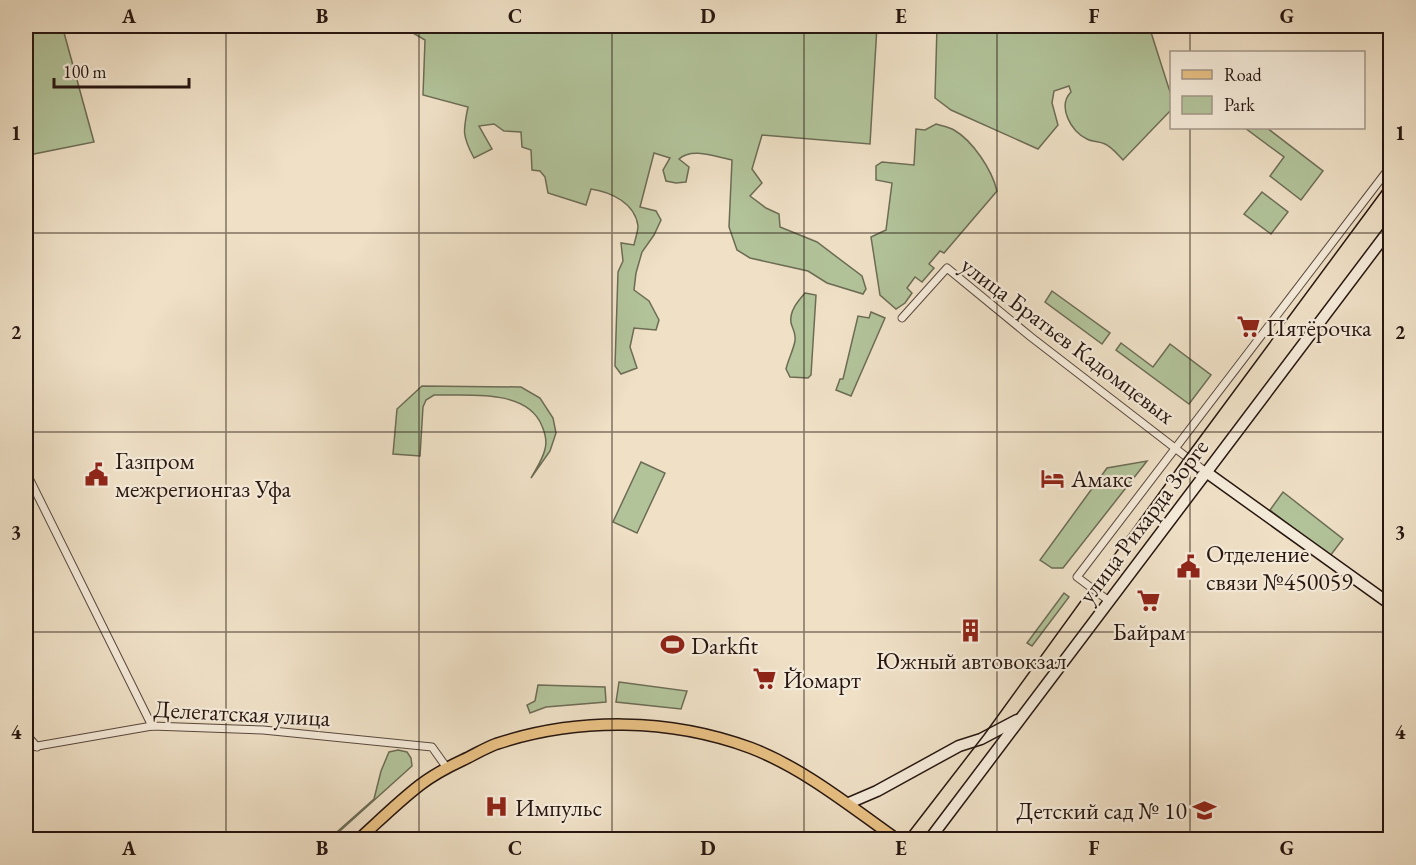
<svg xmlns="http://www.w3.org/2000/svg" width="1416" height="865" font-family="'EB Garamond',serif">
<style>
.green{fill:#b2c39a;stroke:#6c6c55;stroke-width:1.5}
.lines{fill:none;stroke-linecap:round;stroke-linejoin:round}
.street-casing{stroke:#59483e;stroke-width:9}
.secondary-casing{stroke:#271610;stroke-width:13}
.primary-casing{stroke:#271610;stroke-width:13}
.street{stroke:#f5ebda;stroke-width:7}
.secondary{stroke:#f5ebda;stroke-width:10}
.primary{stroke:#e8c083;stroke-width:10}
.tram{stroke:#271610;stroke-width:1.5}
.grid{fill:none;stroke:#271610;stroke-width:1.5;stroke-opacity:0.55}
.labels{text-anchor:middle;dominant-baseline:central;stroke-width:4.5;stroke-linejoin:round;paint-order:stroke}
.poi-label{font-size:24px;fill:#271610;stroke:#f5ebda;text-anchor:start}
.street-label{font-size:24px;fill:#271610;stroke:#f5ebda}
.neatline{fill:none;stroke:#271610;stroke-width:2}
.grid-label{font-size:20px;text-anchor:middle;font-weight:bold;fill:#271610}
</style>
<rect width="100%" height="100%" fill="#efe0c6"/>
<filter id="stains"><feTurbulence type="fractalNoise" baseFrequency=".00333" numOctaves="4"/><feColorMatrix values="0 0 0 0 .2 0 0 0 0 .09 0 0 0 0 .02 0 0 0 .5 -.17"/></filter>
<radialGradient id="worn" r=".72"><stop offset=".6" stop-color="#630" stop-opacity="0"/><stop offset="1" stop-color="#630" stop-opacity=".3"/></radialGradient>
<!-- green -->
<g class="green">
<path d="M26,26H68L63,29L94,142L29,155L26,160Z"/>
<path d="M401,26H877L870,144L762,135L752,169L762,183L750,196L766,208L779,214L780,227L817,242L862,276L866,289L863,294L827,283L808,271L750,258L737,250L729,227L732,160C716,157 692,147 679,159L689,167L686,182L676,183L666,181L663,170L670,158L654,153L640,207L656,211L661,220L654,235L642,252L636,273L634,290L649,301L659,320L656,330L634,328L630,347L637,368L621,374L615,366L618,272L623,261L621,243L634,245C635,239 638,232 638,226C635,203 611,192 591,189L586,205L548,193L545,177L540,171L532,170L531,150L522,147L521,132L504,131L494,124L479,126L492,149L474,158C462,136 463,131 468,107L423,95L425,40Z"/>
<path d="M937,26H1149L1171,95V110L1123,160C1118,155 1112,147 1105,144C1099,141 1092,142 1087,139C1071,132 1057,106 1071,92L1069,86L1054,91L1052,103L1058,125L1038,149L951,110L935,98Z"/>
<path d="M936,124C942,126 949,127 954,130C973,141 992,170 997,191L944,253L940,251L929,264L934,268L922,282L915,277L907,288L912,293L905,303L896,309L880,295L871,237L886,230L892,183L876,180V166L882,162L914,165L916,129L925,130Z"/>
<path d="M1245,128H1267L1323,171L1301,200L1270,176L1284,157Z"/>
<path d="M1262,192L1288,212L1271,234L1244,214Z"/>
<path d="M1052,291L1110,333L1102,344L1045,302Z"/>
<path d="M805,293L816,295L811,375L808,378L790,377L786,369C788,360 793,351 795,341C796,333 793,330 791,323C789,311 798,301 805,293Z"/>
<path d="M871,312L885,318L851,396L836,390L840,379H843L858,316L869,318Z"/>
<path d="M1121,343L1153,367L1170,344L1211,375L1189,404L1116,350Z"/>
<path d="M422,386L521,387L540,398L553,418L556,433L550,451L531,478C536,469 543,459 545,449C547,442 545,433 542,426C527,388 467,396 434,395L426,400L423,407L420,456L393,454L397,409Z"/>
<path d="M1147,461L1063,568H1052L1040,560L1107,468Z"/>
<path d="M641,462L665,473L637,533L613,522Z"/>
<path d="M1283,492L1343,539L1330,556L1270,510Z"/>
<path d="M1064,593L1069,597L1032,646L1027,643Z"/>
<path d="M619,682L687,691L681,709L616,702Z"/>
<path d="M538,685L605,687L606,702L546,707L530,713L527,705L535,701Z"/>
<path d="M398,750L407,752L411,758L412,766L331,839H329L374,799L381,771L389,752Z"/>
</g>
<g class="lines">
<defs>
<g id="street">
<path d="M902,318L947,268L1031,337L1206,472"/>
<path d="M26,472L152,726"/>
<path d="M1109,601L1077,577L1390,167"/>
<path d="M26,734L37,747"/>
<path d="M26,748L152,726L263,730L432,747L447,768"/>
</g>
<g id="secondary">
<path d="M1206,472L1390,604"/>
<path d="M849,803L877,791L959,746L981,739L1017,720"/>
<path d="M929,840L1390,229"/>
</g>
<path id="primary" d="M358,840C379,821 398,802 420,785C433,775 448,767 463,760C474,755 485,748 496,744C578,717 670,718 751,748C805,769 851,807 898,840"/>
</defs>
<!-- street casing -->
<use href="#street" class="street-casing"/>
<!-- secondary casing -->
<use href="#secondary" class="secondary-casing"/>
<!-- primary casing -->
<use href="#primary" class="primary-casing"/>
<!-- street -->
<use href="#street" class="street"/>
<!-- secondary -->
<use href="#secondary" class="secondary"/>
<!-- primary -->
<use href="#primary" class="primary"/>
<!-- tram -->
<path class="tram" d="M903,840L984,735L1186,456L1390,180"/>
</g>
<!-- grid -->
<path class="grid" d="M226,26V840M419,26V840M612,26V840M804,26V840M997,26V840M1190,26V52M1190,128V840M26,233H1390M26,432H1390M26,632H1390"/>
<!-- icons -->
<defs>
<symbol id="supermarket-bare" viewBox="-9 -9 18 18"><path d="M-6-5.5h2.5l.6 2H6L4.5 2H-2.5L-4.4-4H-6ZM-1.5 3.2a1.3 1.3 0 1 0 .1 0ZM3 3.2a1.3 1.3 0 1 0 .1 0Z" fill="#8f2418" stroke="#f5ebda" stroke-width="2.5" paint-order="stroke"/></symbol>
<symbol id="civic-bare" viewBox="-9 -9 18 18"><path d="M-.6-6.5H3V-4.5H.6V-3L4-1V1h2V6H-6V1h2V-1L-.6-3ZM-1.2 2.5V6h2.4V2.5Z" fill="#8f2418" stroke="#f5ebda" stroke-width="2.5" paint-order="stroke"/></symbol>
<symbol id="hotel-bare" viewBox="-9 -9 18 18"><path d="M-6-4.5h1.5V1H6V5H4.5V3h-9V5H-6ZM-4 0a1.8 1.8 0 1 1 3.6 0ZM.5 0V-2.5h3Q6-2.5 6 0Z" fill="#8f2418" stroke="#f5ebda" stroke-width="2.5" paint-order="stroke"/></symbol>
<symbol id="building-bare" viewBox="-9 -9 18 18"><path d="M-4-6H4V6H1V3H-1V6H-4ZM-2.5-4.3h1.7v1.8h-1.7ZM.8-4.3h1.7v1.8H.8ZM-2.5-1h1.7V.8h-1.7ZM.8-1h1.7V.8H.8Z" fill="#8f2418" stroke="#f5ebda" stroke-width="2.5" paint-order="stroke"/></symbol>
<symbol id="stadium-bare" viewBox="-9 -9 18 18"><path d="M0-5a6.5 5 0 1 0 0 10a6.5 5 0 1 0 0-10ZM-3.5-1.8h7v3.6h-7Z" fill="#8f2418" stroke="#f5ebda" stroke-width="2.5" paint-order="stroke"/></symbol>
<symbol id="hospital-bare" viewBox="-9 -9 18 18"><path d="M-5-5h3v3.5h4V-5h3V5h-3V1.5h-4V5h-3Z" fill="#8f2418" stroke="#f5ebda" stroke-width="2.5" paint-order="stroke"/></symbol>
<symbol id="school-bare" viewBox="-9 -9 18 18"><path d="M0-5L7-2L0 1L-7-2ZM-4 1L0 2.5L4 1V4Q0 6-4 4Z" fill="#8f2418" stroke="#f5ebda" stroke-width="2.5" paint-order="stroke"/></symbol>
</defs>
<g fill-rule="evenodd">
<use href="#supermarket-bare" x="1232" y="310" width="33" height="33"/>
<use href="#civic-bare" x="80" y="458" width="33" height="33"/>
<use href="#hotel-bare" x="1036" y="462" width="33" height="33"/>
<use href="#civic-bare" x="1172" y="550" width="33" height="33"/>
<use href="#supermarket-bare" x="1132" y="584" width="33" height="33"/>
<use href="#building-bare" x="954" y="614" width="33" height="33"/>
<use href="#stadium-bare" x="656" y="628" width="33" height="33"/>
<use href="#supermarket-bare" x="748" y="662" width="33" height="33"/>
<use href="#hospital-bare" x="480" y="790" width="33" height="33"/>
<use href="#school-bare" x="1188" y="794" width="33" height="33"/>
</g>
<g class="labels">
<!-- poi labels -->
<g class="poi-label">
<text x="1266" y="327">Пятёрочка</text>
<text x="115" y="460">Газпром<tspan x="115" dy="28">межрегионгаз Уфа</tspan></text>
<text x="1071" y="478">Амакс</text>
<text x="1206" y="553">Отделение<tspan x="1206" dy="28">связи №450059</tspan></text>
<text x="1149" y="631" text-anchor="middle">Байрам</text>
<text x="691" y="645">Darkfit</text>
<text x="971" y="660" text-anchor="middle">Южный автовокзал</text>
<text x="783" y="679">Йомарт</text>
<text x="515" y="807">Импульс</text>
<text x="1187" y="810" text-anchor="end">Детский сад № 10</text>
</g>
<!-- street labels -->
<g class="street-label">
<text transform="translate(1068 340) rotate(37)">улица Братьев Кадомцевых</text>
<text transform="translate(1143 521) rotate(-53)">улица Рихарда Зорге</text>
<text transform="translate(242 713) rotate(3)">Делегатская улица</text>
</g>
</g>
<!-- margin -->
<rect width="1416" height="865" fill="none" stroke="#efe0c6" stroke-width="66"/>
<!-- legend -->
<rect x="1170" y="51" width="195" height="78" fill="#f5ebda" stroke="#a39689" stroke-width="1.5"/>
<rect x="1182" y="70" width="30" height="9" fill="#e8c083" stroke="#a39689" stroke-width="1.5"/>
<text x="1224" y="81" font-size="18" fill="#271610">Road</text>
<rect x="1182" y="96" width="30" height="18" fill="#b2c39a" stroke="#a39689" stroke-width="1.5"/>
<text x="1224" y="111" font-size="18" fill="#271610">Park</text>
<!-- scale -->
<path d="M54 78v9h135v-9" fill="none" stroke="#271610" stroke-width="3"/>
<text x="63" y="78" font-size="18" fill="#271610" stroke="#f5ebda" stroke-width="4.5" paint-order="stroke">100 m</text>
<rect x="33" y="33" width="1350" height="799" class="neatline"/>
<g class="grid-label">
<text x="129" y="23">A</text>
<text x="322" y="23">B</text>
<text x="515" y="23">C</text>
<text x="708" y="23">D</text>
<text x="901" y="23">E</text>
<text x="1094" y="23">F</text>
<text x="1287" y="23">G</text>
<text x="16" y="140">1</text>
<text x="1400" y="140">1</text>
<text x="16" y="339">2</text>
<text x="1400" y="339">2</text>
<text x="16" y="539">3</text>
<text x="1400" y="539">3</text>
<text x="16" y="739">4</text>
<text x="1400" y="739">4</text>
<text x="129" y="855">A</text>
<text x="322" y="855">B</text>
<text x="515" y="855">C</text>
<text x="708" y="855">D</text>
<text x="901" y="855">E</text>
<text x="1094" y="855">F</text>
<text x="1287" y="855">G</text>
</g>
<rect width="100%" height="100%" filter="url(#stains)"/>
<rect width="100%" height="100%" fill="url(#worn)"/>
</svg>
